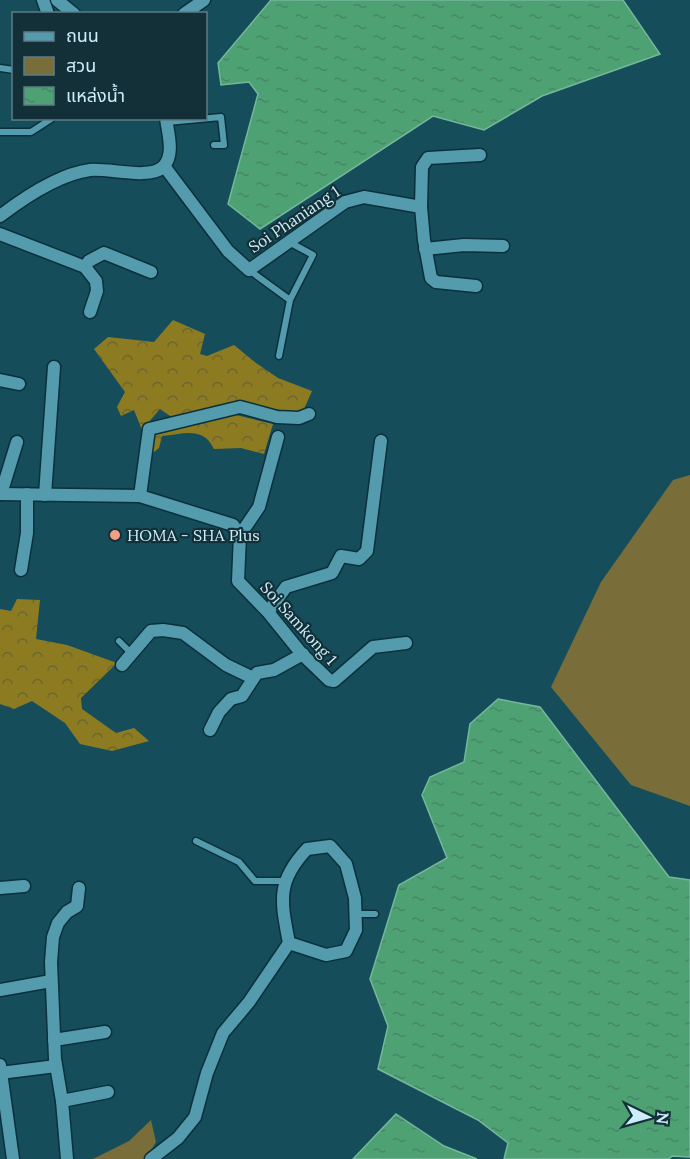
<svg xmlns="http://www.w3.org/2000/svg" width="690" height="1159" font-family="Lora,'Noto Sans Thai',serif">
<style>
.green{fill:#796e39}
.forest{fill:url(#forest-crowns)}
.water{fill:url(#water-ripples);stroke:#73b89b;stroke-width:1.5}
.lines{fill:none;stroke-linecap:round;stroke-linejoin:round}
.service-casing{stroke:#0a313b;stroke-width:9}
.minor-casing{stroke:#0a313b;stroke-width:15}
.service{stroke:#559bae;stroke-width:6}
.minor{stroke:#559bae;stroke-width:12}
.poi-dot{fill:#f39f85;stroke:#133038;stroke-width:2}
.labels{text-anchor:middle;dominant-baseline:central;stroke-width:4.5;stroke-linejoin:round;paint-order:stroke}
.street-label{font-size:16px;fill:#cceef8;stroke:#133038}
.poi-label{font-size:16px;fill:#cceef8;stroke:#133038;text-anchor:start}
</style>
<defs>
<pattern id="forest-crowns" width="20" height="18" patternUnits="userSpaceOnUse" patternTransform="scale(1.5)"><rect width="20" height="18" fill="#8c7b21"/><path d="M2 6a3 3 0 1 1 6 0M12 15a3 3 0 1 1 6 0" fill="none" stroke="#6c6631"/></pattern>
<pattern id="water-ripples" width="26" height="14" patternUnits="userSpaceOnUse" patternTransform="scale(1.5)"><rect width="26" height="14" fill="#4da173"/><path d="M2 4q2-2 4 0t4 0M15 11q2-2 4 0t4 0" fill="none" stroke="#488667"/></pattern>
</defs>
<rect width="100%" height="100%" fill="#164d5b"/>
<!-- green -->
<g class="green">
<path d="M690,475V806L631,785L551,687L601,582L673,480Z"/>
<path d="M151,1120L156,1142L146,1159H93L129,1141Z"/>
</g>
<!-- forest -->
<g class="forest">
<path d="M173,320L205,334L200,354L207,356L234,345L256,363L278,378L312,391L304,409C280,418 262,404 239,403C226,402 188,414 173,418L160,409L142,430L134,410L121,416L117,407L125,392L94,349L108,337L154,342Z"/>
<path d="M236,415L273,424L264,454L241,448L214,449C203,426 184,434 162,436L159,448L149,456L153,433L157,431Z"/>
<path d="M17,599L40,600L36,639L67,645L117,663L81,698L82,709L116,733L134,728L149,741L112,751L80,744L65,723L32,701L14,709L0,704V609L11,611Z"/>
</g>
<!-- water -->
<g class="water">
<path d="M271,0H623L660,54L542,96L484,130L433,116L260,229L228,204L258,94L249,82L221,85L218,63Z"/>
<path d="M498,699L540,707L669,877L690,880V1157L672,1156L669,1159H504L508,1143L478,1120L378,1069L388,1026L370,979L399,885L447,858L422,795L430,777L464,762L470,724Z"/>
<path d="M396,1114L444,1146L477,1159H353Z"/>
</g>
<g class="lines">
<defs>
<g id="service">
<path d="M0,68L14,70"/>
<path d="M167,122L221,117L224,145H214"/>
<path d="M0,132H31L51,119"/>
<path d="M289,242L313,255L290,300"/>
<path d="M249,270L290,300L279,356"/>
<path d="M119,641L131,653"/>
<path d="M196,841L239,862L255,881H284"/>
<path d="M355,914H375"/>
</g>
<g id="minor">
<path d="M43,0L48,14"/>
<path d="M57,0L74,14"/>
<path d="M184,14L204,0"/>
<path d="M164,166L228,251L249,270L345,202L364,197L421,207L424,240L431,278L436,282L476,286"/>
<path d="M421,207L422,167L428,158L480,155"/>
<path d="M0,216C25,197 59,174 90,170C109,168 149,180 163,167C175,155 168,134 166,118"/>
<path d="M0,234L85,267L96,281L97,291L90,312"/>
<path d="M425,249L464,245L503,246"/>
<path d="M85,267L89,261L104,253L151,272"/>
<path d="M0,380L19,384"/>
<path d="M0,494L140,496L233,525L240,535L238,581L268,612L301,653L329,680L334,681L373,647L406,643"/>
<path d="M1,494L17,442"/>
<path d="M45,495L54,367"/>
<path d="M140,496L149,429L240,407L277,417L299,418L309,414"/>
<path d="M240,535L259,507L278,437"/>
<path d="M21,570L27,533V494"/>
<path d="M268,612L286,587L332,573L341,556L359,559L367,551L381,441"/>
<path d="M122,665L151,631L163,630L183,633L226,665L253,678"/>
<path d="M210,730L219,712L231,699L242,696L257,673L274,670L303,654"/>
<path d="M0,888L24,886"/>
<path d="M0,990L51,981"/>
<path d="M54,1040L105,1032"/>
<path d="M0,1065L13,1159"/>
<path d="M0,1073L56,1066"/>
<path d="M62,1101L108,1092"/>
<path d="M67,1159L62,1101L55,1059L51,962L53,937L58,923L67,912L77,906L79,888"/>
<path d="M151,1159L178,1138L195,1117L207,1073L223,1033L249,1002L289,943C281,901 276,882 307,849L330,846L346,864L355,898L356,930L346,951L326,955L289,943"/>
</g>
</defs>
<!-- service casing -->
<use href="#service" class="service-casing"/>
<!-- minor casing -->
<use href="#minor" class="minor-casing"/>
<!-- service -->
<use href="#service" class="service"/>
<!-- minor -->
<use href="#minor" class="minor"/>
</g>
<!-- markers -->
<circle class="poi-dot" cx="115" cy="535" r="6"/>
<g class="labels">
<!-- street labels -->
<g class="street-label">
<text transform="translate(294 219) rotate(-34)">Soi Phaniang 1</text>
<text transform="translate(299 623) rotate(48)">Soi Samkong 1</text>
</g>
<!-- poi labels -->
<g class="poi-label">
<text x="127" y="535">HOMA - SHA Plus</text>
</g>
</g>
<!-- legend -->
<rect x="12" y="12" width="195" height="108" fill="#133038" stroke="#5d7c85" stroke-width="1.5"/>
<rect x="24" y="32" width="30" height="9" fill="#559bae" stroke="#5d7c85" stroke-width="1.5"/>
<text x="66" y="42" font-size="18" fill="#cceef8">ถนน</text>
<rect x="24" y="57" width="30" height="18" fill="#796e39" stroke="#5d7c85" stroke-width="1.5"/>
<text x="66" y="72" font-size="18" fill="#cceef8">สวน</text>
<rect x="24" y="87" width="30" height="18" fill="url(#water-ripples)" stroke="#5d7c85" stroke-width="1.5"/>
<text x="66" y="102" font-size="18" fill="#cceef8">แหล่งน้ำ</text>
<!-- north arrow -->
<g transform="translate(648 1117) rotate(95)" stroke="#133038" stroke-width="4.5" paint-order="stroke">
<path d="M0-4.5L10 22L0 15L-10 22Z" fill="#cceef8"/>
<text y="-9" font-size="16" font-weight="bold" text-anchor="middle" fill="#cceef8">N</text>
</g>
</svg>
